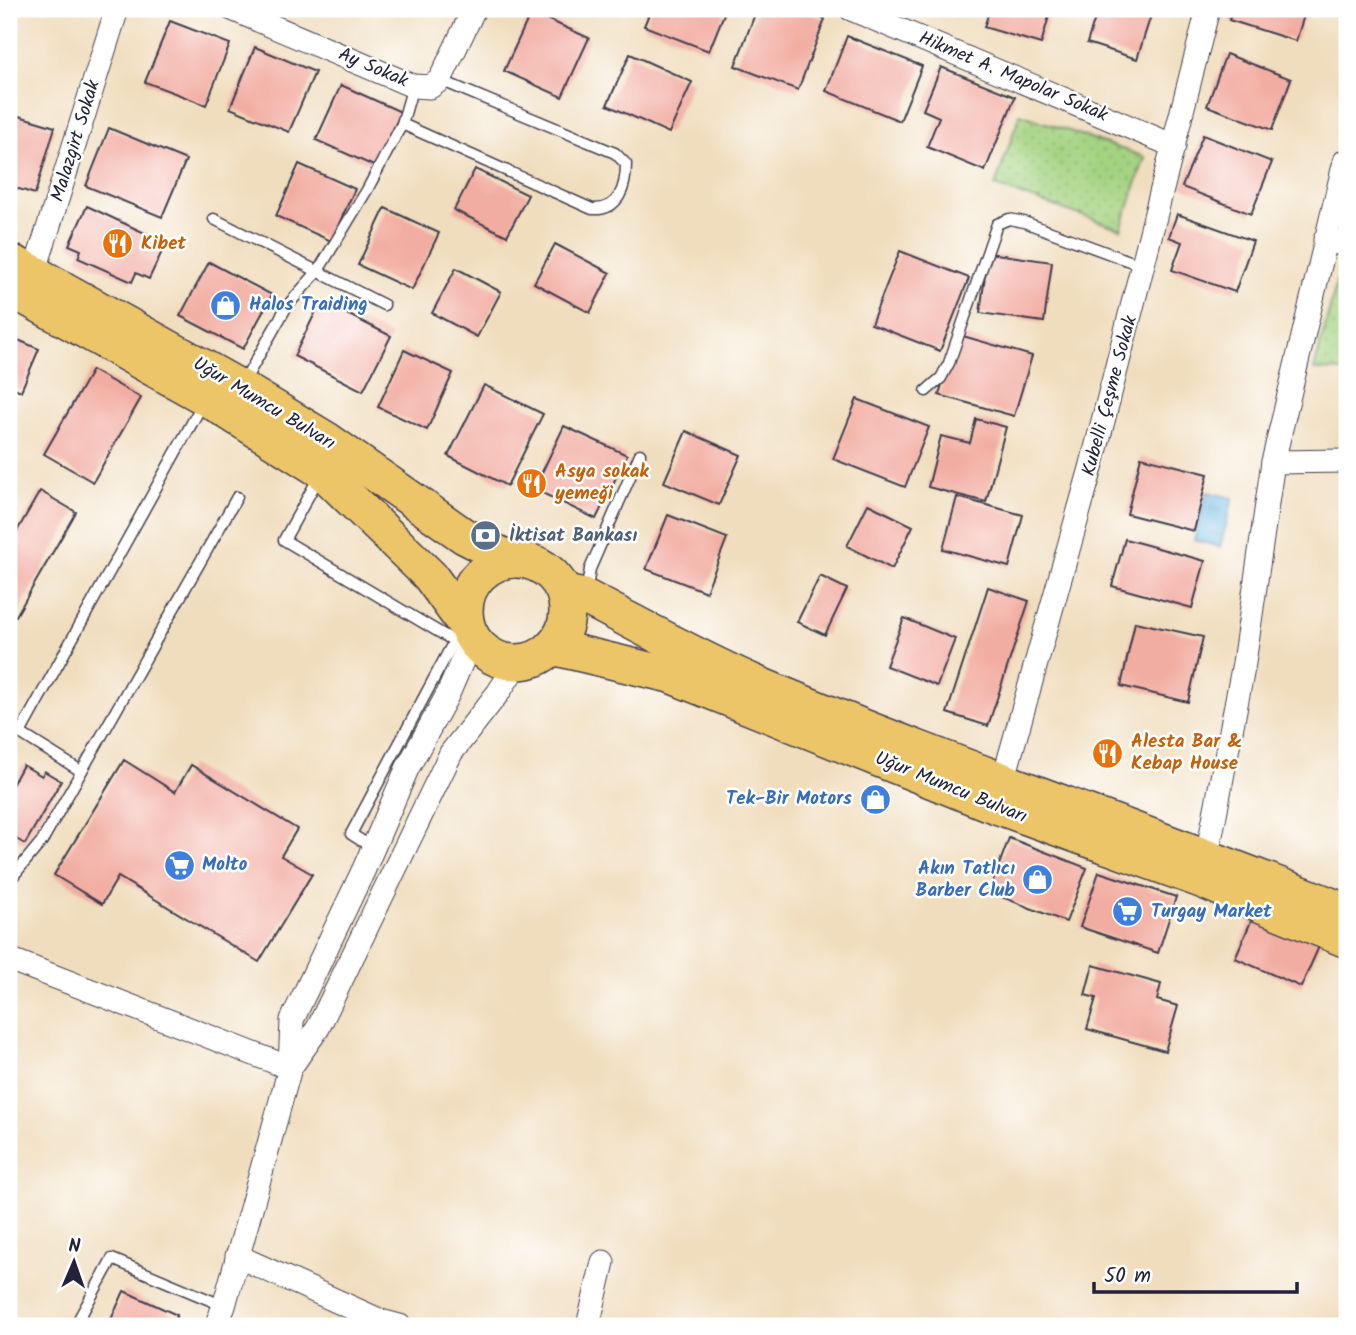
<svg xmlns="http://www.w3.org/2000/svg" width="1356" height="1335" font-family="Kalam,sans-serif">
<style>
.park{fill:url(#park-dots);stroke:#637a5e;stroke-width:2}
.water{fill:url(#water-ripples);stroke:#446c8e;stroke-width:2}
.building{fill:#f2ada2}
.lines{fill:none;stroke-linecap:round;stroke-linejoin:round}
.lane-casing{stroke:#413e4e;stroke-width:13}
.street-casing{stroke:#413e4e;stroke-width:25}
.primary-casing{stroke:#413e4e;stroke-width:38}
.lane{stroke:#fff;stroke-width:10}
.street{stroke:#fff;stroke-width:23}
.primary{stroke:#edc569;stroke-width:35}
.labels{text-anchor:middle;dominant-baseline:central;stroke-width:5;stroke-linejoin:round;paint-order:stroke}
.street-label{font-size:19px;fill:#22223b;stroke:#fff}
.food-label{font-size:19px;font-weight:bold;fill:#c56008;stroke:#fff;text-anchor:start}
.shop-label{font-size:19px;font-weight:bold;fill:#366cbe;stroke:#fff;text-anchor:start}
.service-label{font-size:19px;font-weight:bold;fill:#4e5e75;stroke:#fff;text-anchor:start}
</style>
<defs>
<pattern id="park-dots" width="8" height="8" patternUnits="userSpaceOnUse" patternTransform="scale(1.75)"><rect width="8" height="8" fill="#a4d381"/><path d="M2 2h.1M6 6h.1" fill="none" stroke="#8db570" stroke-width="1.8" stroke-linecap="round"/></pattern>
<pattern id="water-ripples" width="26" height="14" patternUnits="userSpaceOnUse" patternTransform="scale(1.75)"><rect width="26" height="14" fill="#65b6e0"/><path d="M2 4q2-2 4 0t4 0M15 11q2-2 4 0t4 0" fill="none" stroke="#5394b7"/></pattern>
</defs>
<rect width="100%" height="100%" fill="#fff"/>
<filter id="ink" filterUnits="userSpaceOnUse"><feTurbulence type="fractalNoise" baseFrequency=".0143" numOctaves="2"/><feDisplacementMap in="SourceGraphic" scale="14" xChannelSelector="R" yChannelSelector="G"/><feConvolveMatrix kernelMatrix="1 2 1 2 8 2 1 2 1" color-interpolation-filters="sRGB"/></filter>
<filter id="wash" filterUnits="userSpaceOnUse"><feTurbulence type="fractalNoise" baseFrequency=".00686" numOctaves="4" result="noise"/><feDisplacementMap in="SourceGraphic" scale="28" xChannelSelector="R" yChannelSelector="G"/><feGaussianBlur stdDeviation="1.57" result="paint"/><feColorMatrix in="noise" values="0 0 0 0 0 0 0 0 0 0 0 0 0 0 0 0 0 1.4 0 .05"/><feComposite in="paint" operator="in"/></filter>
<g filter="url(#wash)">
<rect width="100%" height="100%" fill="#f0ddbd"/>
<!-- park -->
<g class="park">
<path d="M1020,114L1145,157L1121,229L995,186Z"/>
<path d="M1344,253L1347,254V371L1314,370Z"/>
</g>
<!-- water -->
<path class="water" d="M1207,492L1233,498L1220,547L1194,540Z"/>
<g id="blocks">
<!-- building -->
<g class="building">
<path d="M651,9H726L709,51L644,26Z"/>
<path d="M757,9H800L825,19L798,90L735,66Z"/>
<path d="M974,9H1051L1041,44L984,27L988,15Z"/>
<path d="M1098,9H1153L1137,59L1087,43Z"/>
<path d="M1233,9H1306L1296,41L1229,20Z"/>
<path d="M531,12L589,38L562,97L504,71Z"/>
<path d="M170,21L230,44L206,105L145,82Z"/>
<path d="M847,36L922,66L900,121L826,91Z"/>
<path d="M255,47L315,72L289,132L230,108Z"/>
<path d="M630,54L692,82L669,133L607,105Z"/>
<path d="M1226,54L1291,79L1272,130L1207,106Z"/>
<path d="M941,67L1015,97L985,171L927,147L939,117L923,110Z"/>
<path d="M341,85L401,112L376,167L316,140Z"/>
<path d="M9,113L55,127L35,194L9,186Z"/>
<path d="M109,128L186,160L162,217L86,186Z"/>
<path d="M1203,135L1272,162L1251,214L1182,187Z"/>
<path d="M299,164L355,189L331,241L276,216Z"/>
<path d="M475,169L528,195L507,236L454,210Z"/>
<path d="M87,206L166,243L149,279L136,273L132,282L78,258L81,250L69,245Z"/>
<path d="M385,208L439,233L412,290L358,265Z"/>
<path d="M1177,214L1253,241L1235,292L1172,270L1182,242L1169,237Z"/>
<path d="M555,244L610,273L590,313L534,283Z"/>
<path d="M900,251L969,278L940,351L871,324Z"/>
<path d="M988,253L1052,262L1044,322L980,313Z"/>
<path d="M209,262L272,295L243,349L180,316Z"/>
<path d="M456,268L501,292L477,337L432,313Z"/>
<path d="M321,301L391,336L363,391L294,356Z"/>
<path d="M956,334L1032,356L1014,416L939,395Z"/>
<path d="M9,336L39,349L21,391L9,386Z"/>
<path d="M404,350L453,373L427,430L378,407Z"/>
<path d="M92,370L141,398L93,482L44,454Z"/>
<path d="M484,385L543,414L507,486L448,456Z"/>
<path d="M857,399L929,427L905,487L833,459Z"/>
<path d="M976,419L1006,427L986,502L928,487L941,436L970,443Z"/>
<path d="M564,426L627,455L596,519L534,489Z"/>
<path d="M686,431L741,455L719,505L664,482Z"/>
<path d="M1141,457L1208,474L1194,531L1127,514Z"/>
<path d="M40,491L76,512L16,616L9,612V545Z"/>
<path d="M957,497L1023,515L1009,567L943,549Z"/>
<path d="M868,504L913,526L892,569L847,546Z"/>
<path d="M668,515L727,538L706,592L646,569Z"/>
<path d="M1125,539L1205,561L1192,608L1112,586Z"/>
<path d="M820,576L847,589L825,635L797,622Z"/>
<path d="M988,587L1029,601L988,726L947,713Z"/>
<path d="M904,618L955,639L937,686L886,666Z"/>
<path d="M1135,622L1203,637L1188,702L1121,686Z"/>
<path d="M124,760L175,792L191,765L297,829L281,856L312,874L259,962L118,877L102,904L54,875Z"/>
<path d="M23,765L42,776L44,771L61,781L25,844L9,835V786L11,787Z"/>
<path d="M1009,838L1087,868L1066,922L989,892Z"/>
<path d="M1099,872L1176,897L1158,953L1080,927Z"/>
<path d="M1255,912L1321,942L1301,987L1235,958Z"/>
<path d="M1093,965L1161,984L1157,1000L1178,1006L1165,1051L1087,1029L1096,998L1085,995Z"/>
<path d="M124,1291L177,1315L172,1326H108Z"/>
</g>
</g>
</g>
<g filter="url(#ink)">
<use href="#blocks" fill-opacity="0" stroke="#413e4e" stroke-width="2"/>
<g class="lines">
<defs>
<g id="lane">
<path d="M402,124L592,209C619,211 626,187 626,164L615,153L440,80"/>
<path d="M214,219L384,305"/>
<path d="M242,385L287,306L318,271L367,190L402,124L413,86"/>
<path d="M926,391L941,378L949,363L997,224L1009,219L1024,222L1143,266"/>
<path d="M319,477L284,540L454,641L351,834L373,848"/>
<path d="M586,594L590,569L640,454"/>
<path d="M81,771L20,733L203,403"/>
<path d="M9,881L42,841L237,497"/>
<path d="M75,1326L112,1259L224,1306"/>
</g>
<g id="street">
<path d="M232,9L413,86L430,87L440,80L474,9"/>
<path d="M851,9L1174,146"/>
<path d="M1325,240L1347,245"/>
<path d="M34,273L117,9"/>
<path d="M1273,462L1347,461"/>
<path d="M1003,781L1091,468L1208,9"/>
<path d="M1207,856L1244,663L1273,462L1345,161"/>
<path d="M9,959L290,1068"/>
<path d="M290,1068L318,1028L451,753L498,693L518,662"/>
<path d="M237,1256L381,1321L400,1326"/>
<path d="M216,1326L224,1306L290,1068L292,1020L364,869L407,769L448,694L472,638"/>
<path d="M588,1326L603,1262"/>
</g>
<g id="primary">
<path d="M9,261L34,273L241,388L327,440L464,536L511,560"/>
<path d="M9,288L206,398L322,471L430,576L467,627"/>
<circle cx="516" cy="611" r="51"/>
<path d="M564,593L585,597C641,626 697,658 755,683C950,765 1151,833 1347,912"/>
<path d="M552,647L670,675L988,803L1201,880L1347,940"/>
</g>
</defs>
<!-- lane casing -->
<use href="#lane" class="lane-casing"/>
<!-- street casing -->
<use href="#street" class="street-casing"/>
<!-- primary casing -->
<use href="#primary" class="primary-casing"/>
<!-- lane -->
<use href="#lane" class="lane"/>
<!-- street -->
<use href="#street" class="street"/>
<!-- primary -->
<use href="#primary" class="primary"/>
</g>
</g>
<!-- icons -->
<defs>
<symbol id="restaurant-disc" viewBox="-11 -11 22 22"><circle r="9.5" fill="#e8710a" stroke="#fff"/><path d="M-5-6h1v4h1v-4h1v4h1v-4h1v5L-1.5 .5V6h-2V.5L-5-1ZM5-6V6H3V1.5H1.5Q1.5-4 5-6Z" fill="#fff"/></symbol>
<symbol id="shop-disc" viewBox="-11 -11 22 22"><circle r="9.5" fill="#3f7fe0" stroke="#fff"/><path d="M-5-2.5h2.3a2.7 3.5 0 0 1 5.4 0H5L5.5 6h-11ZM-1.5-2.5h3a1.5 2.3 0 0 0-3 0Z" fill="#fff"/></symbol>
<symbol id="bank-disc" viewBox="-11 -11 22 22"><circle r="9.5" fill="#5c6f8a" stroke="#fff"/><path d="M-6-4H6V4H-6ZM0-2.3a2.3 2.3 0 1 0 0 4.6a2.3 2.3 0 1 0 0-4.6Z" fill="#fff"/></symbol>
<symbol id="supermarket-disc" viewBox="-11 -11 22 22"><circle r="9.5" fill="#3f7fe0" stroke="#fff"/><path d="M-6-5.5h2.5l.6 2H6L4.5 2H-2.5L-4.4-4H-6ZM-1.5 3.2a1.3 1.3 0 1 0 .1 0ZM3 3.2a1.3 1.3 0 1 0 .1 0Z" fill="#fff"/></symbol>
</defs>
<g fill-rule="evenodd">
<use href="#restaurant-disc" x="100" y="226" width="35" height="35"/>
<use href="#shop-disc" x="208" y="288" width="35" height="35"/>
<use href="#restaurant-disc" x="514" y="466" width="35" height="35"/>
<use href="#bank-disc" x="468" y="518" width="35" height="35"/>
<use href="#restaurant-disc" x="1090" y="736" width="35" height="35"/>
<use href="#shop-disc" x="858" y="782" width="35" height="35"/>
<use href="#supermarket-disc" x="162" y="848" width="35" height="35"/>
<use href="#shop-disc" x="1020" y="862" width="35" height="35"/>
<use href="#supermarket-disc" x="1110" y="894" width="35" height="35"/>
</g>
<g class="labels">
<!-- street labels -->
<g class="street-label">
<text transform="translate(373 68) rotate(23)">Ay Sokak</text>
<text transform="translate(1013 77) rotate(23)">Hikmet A. Mapolar Sokak</text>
<text transform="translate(76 141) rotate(-73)">Malazgirt Sokak</text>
<text transform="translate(1110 396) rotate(-75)">Kubelli Çeşme Sokak</text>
<text transform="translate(264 404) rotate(31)">Uğur Mumcu Bulvarı</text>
<text transform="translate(951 788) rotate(22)">Uğur Mumcu Bulvarı</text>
</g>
<!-- food labels -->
<g class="food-label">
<text x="141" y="244">Kibet</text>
<text x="555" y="472">Asya sokak<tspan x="555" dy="22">yemeği</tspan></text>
<text x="1131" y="742">Alesta Bar &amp;<tspan x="1131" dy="22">Kebap House</tspan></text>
</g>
<!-- shop labels -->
<g class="shop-label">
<text x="249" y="305">Halos Traiding</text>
<text x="852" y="799" text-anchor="end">Tek-Bir Motors</text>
<text x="202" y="865">Molto</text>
<text x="1015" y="869" text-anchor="end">Akın Tatlıcı<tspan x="1015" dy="22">Barber Club</tspan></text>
<text x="1151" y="912">Turgay Market</text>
</g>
<!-- service labels -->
<g class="service-label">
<text x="509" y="536">İktisat Bankası</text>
</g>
</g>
<!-- margin -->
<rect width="1356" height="1335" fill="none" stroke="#fff" stroke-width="35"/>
<!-- north arrow -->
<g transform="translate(74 1262) rotate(2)" stroke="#ffffff" stroke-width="5" paint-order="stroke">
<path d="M0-5L12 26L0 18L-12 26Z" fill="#22223b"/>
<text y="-10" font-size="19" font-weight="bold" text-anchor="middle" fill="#22223b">N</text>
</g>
<!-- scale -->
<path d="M1094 1282v10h203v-10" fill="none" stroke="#22223b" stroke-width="3.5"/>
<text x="1104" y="1282" font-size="21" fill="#22223b" stroke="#ffffff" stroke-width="5" paint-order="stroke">50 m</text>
</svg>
